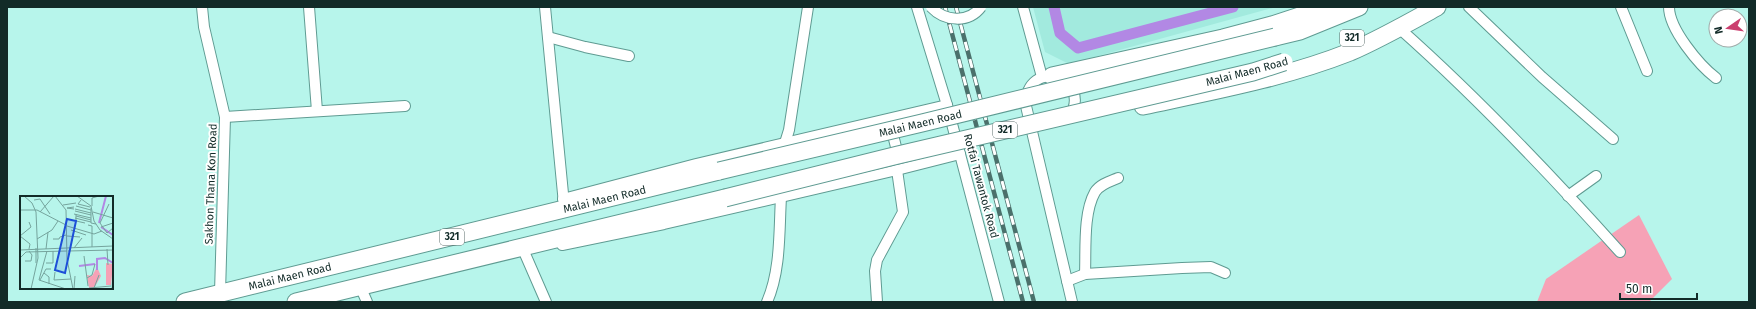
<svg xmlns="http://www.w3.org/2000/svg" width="1756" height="309" font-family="'Fira Sans',sans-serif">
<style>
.built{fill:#a2eade}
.green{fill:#f6a2b6}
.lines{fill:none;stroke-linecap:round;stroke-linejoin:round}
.canal{stroke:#b288e4;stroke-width:11}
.minor-casing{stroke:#5f9b92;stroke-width:12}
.trunk-casing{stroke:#5f9b92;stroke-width:19}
.minor{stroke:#fff;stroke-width:10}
.trunk{stroke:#fff;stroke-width:17}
.rail-casing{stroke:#4b706b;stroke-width:4.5}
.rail{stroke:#fff;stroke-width:3;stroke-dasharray:9;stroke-linecap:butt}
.minor-bridge-casing{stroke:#5f9b92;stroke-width:12;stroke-linecap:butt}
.trunk-bridge-casing{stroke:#5f9b92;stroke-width:19;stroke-linecap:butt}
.minor-bridge{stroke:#fff;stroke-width:10}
.trunk-bridge{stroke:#fff;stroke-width:17}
.labels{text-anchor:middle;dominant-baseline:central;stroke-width:4;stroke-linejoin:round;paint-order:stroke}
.shield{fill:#fff;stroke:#596b68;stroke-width:1}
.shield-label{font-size:10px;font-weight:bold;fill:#122b28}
.street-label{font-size:11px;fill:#122b28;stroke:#fff}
.inset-river{fill:none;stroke:#b288e4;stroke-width:2}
.inset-road{fill:none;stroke:#75a49d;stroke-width:1}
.view{fill:#1d4ed8;fill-opacity:0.15;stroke:#1d4ed8;stroke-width:2}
.inset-edge{fill:none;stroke:#122b28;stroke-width:2}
</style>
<rect width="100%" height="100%" fill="#b7f5eb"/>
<!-- built -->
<path class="built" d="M1033,7H1276L1069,64L1045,52Z"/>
<!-- green -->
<path class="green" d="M1639,215L1672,279L1649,302H1537L1546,279Z"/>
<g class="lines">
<!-- canal -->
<path class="canal" d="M1054,7L1060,33L1078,48L1233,7"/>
<defs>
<g id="minor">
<path d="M202,7L204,27L225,117L220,293"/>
<path d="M309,7L317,111"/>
<path d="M545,7L564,204"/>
<path d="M917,7L947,105L999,302"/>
<path d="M1023,7L1042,77"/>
<path d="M1469,7L1542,77L1613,139"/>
<path d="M1621,7L1647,71"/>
<path d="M1669,7C1669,29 1699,65 1716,78"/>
<path d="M1399,28C1478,98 1550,174 1620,252"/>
<path d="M548,37L585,47L629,56"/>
<path d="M225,117L405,106"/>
<path d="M1069,117C1095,78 1025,55 1026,106L1072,302"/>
<path d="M895,126L893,135L899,159"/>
<path d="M785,143L789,130L808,7"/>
<path d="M1568,196L1596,176"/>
<path d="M563,199L696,164L947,105"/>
<path d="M562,245L664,224L897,170L960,154"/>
<path d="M522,247L546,302"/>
<path d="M1085,274C1086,250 1083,213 1095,192C1100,184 1111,181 1118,178"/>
<path d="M1067,281L1085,274L1182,268L1211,267L1225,273"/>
<path d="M360,286L367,302"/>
<path d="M767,302C781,270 779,231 781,197"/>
<path d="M877,302L875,271L877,260L903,212L897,170"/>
</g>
<g id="trunk">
<path d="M1275,37L1300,31L1359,7"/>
<path d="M1052,76L1223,38L1272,25L1327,7"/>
<path d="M1143,106C1213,91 1284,78 1350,52C1380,39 1408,23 1437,7"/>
<path id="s1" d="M185,302L719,171"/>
<path d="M296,302L725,198"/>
</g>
</defs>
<!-- minor casing -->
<use href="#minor" class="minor-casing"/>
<!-- trunk casing -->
<use href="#trunk" class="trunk-casing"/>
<!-- minor -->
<use href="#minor" class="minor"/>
<!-- trunk -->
<use href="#trunk" class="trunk"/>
<defs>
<g id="rail">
<path d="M945,7L1023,302"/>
<path d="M956,7L1034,302"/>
</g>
</defs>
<!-- rail casing -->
<use href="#rail" class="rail-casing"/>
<!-- rail -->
<use href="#rail" class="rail"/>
<defs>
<path id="minor-bridge" d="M931,7C944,21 968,24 981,7"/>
<g id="trunk-bridge">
<path id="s2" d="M719,171L922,123L1275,37"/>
<path d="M725,198L898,155L1253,72L1284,62"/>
</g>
</defs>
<!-- minor-bridge casing -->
<use href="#minor-bridge" class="minor-bridge-casing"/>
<!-- trunk-bridge casing -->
<use href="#trunk-bridge" class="trunk-bridge-casing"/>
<!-- minor-bridge -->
<use href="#minor-bridge" class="minor-bridge"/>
<!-- trunk-bridge -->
<use href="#trunk-bridge" class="trunk-bridge"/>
</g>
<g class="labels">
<!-- shield labels -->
<g class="shield">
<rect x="1340" y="30" width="24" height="16" rx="3"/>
<rect x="993" y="122" width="24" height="16" rx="3"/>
<rect x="440" y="229" width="24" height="16" rx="3"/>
</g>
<g class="shield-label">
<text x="1352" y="38">321</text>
<text x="1005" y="130">321</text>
<text x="452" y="237">321</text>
</g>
<!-- street labels -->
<g class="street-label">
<text transform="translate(1247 72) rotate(-15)">Malai Maen Road</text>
<text stroke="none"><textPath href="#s2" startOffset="207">Malai Maen Road</textPath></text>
<text transform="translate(211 184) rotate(-88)">Sakhon Thana Kon Road</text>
<text transform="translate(981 186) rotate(75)">Rotfai Tawantok Road</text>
<text stroke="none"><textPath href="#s1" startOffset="432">Malai Maen Road</textPath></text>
<text stroke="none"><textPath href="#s1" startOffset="108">Malai Maen Road</textPath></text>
</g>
</g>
<!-- overview -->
<g transform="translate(20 196)">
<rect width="93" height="93" fill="#b7f5eb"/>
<path d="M86,67L93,68L91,89H86ZM77,71L81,80L74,92H69L67,79L72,80Z" fill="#f6a2b6"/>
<path class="inset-river" d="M79,27L86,0M81,31L93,39M59,70L75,68M77,74V63L85,62L93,67"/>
<path class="inset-road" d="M4,0L12,7L16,16L18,62L11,93M35,0L46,14L47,63L53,93M57,0L71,10L74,25L80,34L93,43M14,4L20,3L30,18M61,4L58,8L70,11M89,8L80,27L87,37L93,32M43,9L56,7M56,10L71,14M72,10V2L79,0M71,12V27L76,28M54,13L47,12L54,11M55,13L71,17M0,14H17L46,29M55,15L71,19M20,16L34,0M73,16L93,22M54,18L71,22M56,18V25L65,27M56,20L71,24M55,22L71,26M68,29L72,30V51M47,30L74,38L82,35M81,31L93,27M51,34L66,39M0,40L11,31L9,26M0,40L10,48L9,53M47,40L60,41M17,43L32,34L38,25M33,43H39L40,41L46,39M54,52L62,42M26,53L28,36M87,53L88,69M0,54L93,50M27,55L19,84L46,93M48,55L93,54M64,60L68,90M0,62L6,56L47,55M5,65H11L12,59L9,55M16,67V52M26,67H33V55M35,76L34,84L51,83M24,77L29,81V88M67,82L72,79L75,68M20,84L26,73H31M69,92L91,90M74,92L79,79M54,93L55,80M92,93L93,78"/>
<path class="view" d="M47,23L56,25L45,77L35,74Z"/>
<rect width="93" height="93" class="inset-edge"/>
</g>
<!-- border -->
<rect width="1756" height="309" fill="none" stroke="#122b28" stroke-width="16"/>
<!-- north arrow -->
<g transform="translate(1728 28) rotate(257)"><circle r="19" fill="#ffffff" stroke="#a0aaa9"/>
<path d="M0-3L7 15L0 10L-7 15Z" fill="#cb3f6f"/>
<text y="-6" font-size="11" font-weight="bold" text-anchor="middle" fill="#122b28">N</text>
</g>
<!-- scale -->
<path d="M1620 293v6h77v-6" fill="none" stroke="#122b28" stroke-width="2"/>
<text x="1626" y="293" font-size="12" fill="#122b28" stroke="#ffffff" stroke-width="3" paint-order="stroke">50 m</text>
</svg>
